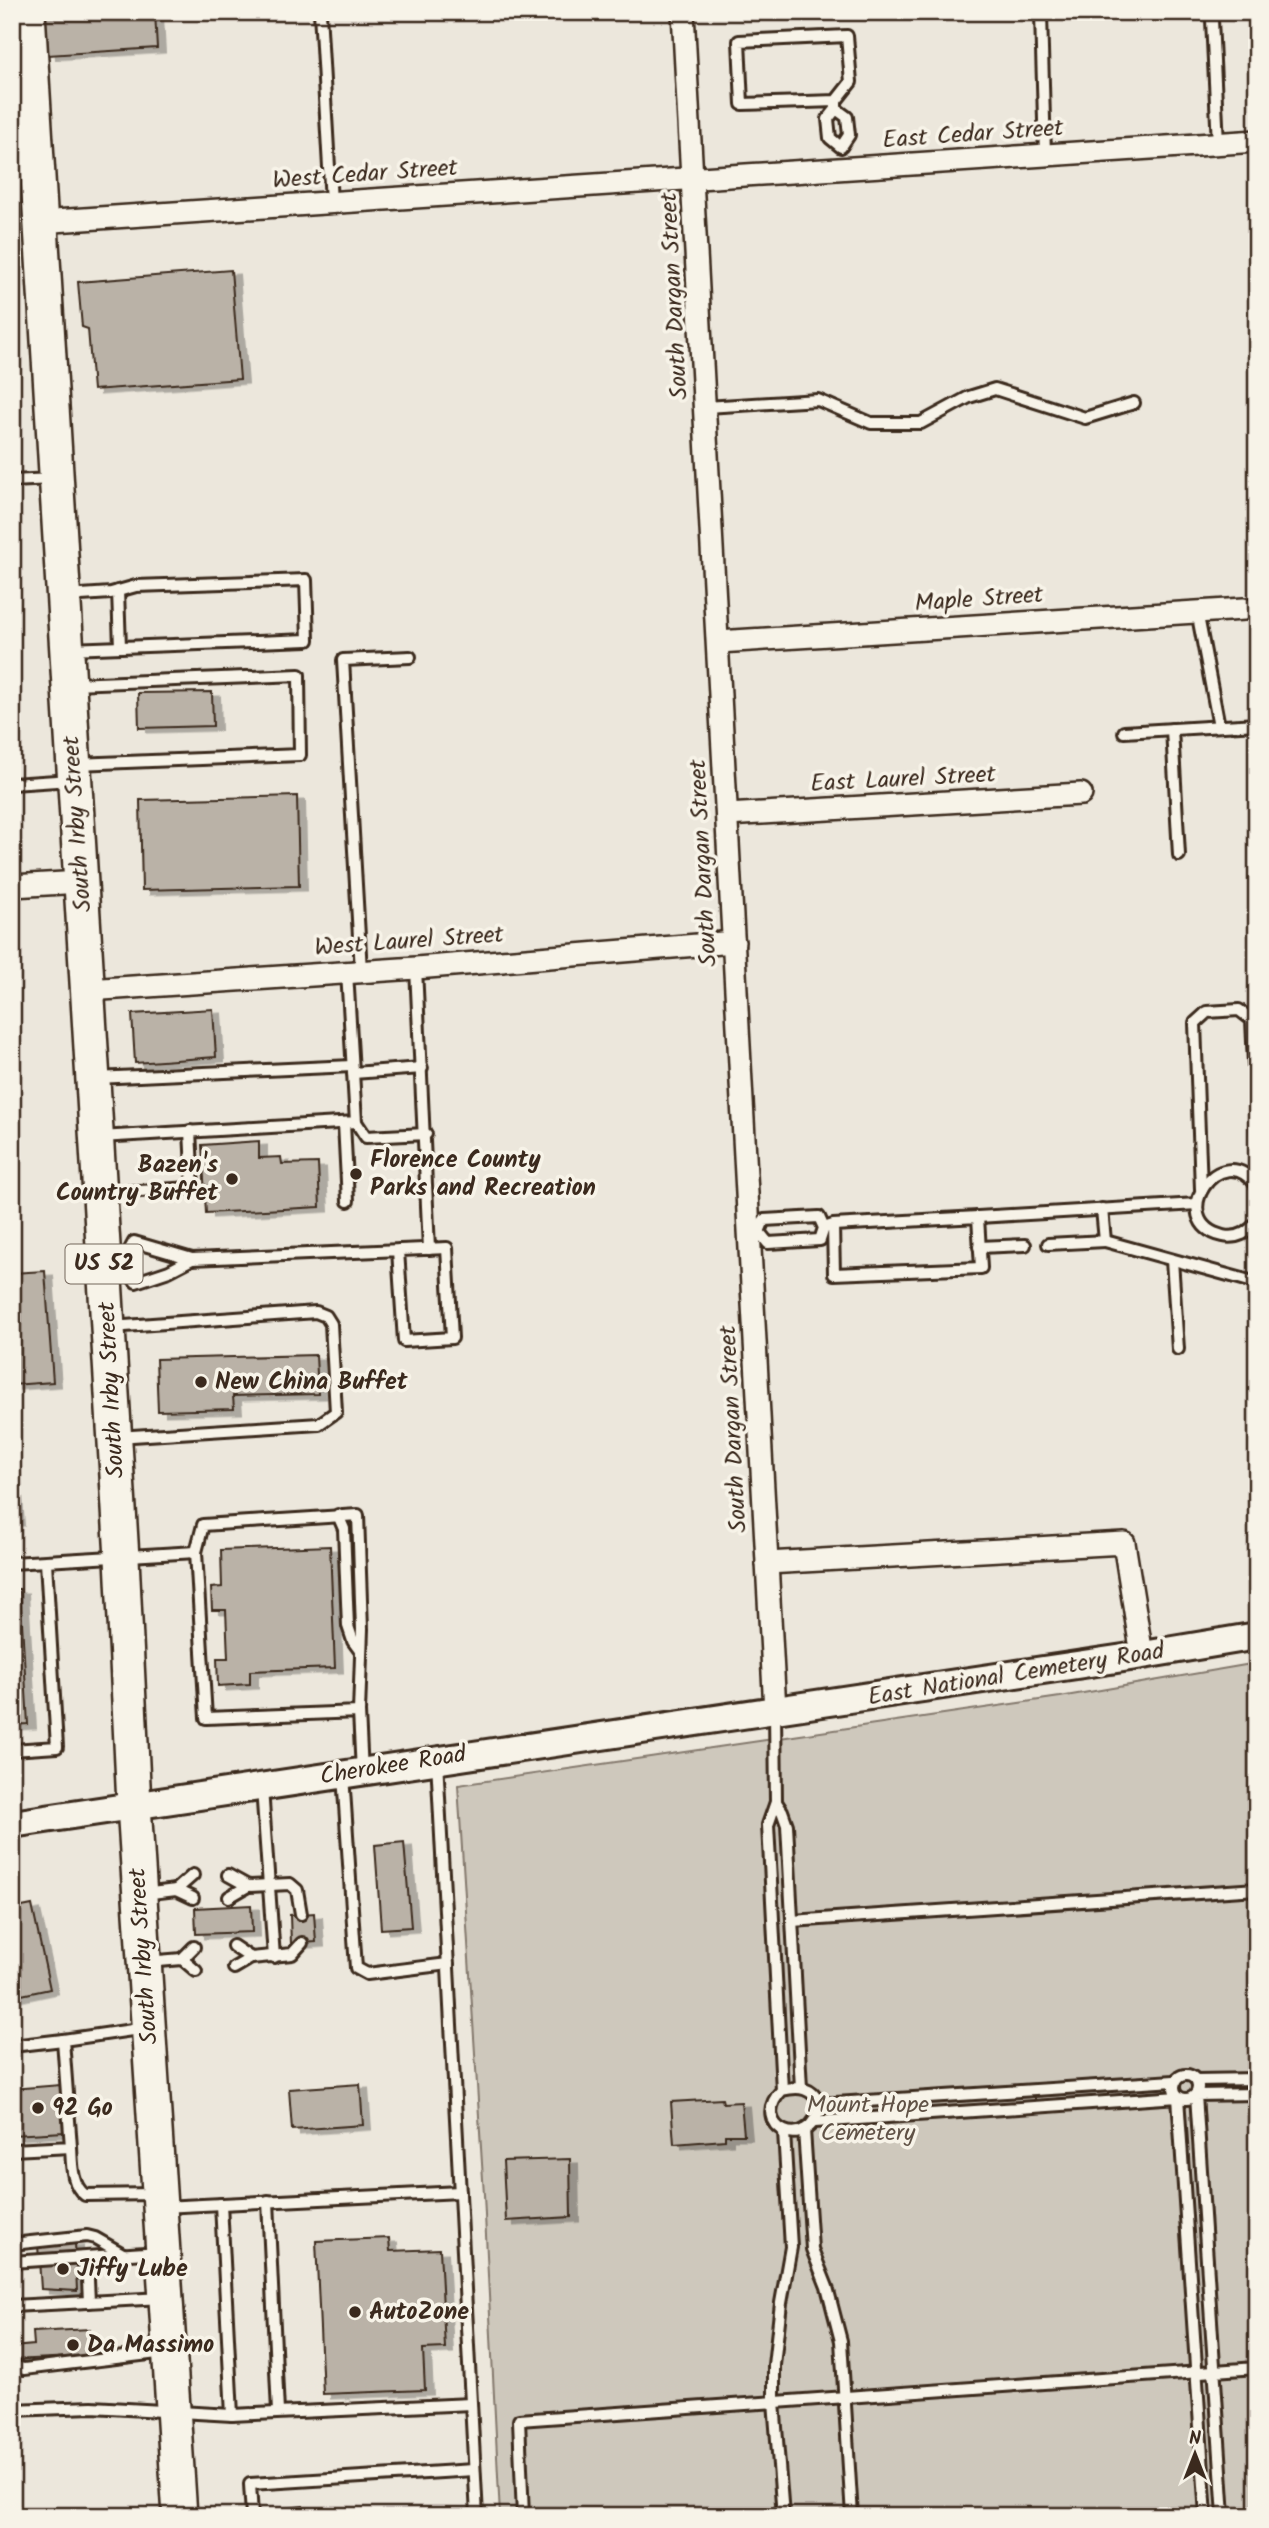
<svg xmlns="http://www.w3.org/2000/svg" width="1269" height="2528" font-family="Kalam,sans-serif">
<style>
.green{fill:#cec8bc;stroke:#84796d;stroke-width:2}
.building{fill:#bab2a7;stroke:#3b2a1e;stroke-width:2;filter:url(#shadow)}
.lines{fill:none;stroke-linecap:round;stroke-linejoin:round}
.service-casing{stroke:#3b2a1e;stroke-width:16}
.minor-casing{stroke:#3b2a1e;stroke-width:26}
.tertiary-casing{stroke:#3b2a1e;stroke-width:32}
.primary-casing{stroke:#3b2a1e;stroke-width:38}
.service{stroke:#f7f3e8;stroke-width:10}
.minor{stroke:#f7f3e8;stroke-width:21}
.tertiary{stroke:#f7f3e8;stroke-width:26}
.primary{stroke:#f7f3e8;stroke-width:33}
.poi-dot{fill:#3b2a1e;stroke:#f7f3e8;stroke-width:2.5}
.labels{text-anchor:middle;dominant-baseline:central;stroke-width:7;stroke-linejoin:round;paint-order:stroke}
.shield{fill:#f7f3e8;stroke:#73665b;stroke-width:2}
.shield-label{font-size:23px;font-weight:bold;fill:#3b2a1e}
.street-label{font-size:24px;fill:#3b2a1e;stroke:#f7f3e8}
.poi-label{font-size:24px;font-weight:bold;fill:#3b2a1e;stroke:#f7f3e8;text-anchor:start}
.park-label{font-size:24px;fill:#605246;stroke:#f7f3e8}
</style>
<defs>
<filter id="shadow"><feDropShadow dx="8" dy="4.5" stdDeviation="0" flood-color="#0004"/></filter>
</defs>
<rect width="100%" height="100%" fill="#ece7dc"/>
<filter id="ink" filterUnits="userSpaceOnUse"><feTurbulence type="fractalNoise" baseFrequency=".0143" numOctaves="2"/><feDisplacementMap in="SourceGraphic" scale="14" xChannelSelector="R" yChannelSelector="G"/><feConvolveMatrix kernelMatrix="1 2 1 2 8 2 1 2 1" color-interpolation-filters="sRGB"/></filter>
<g filter="url(#ink)">
<!-- green -->
<path class="green" d="M1257,1663V2516H500L484,2195L458,1785L1060,1697Z"/>
<!-- building -->
<g class="building">
<path d="M45,12H155L157,48L48,55Z"/>
<path d="M231,270L240,379L93,390L88,329L82,327L78,282Z"/>
<path d="M212,692L213,726L139,728L138,693Z"/>
<path d="M297,796L299,886L142,890L140,800Z"/>
<path d="M213,1009L216,1057L135,1063L132,1014Z"/>
<path d="M259,1141V1158L281,1157L282,1164L318,1163L320,1207L206,1213L202,1145Z"/>
<path d="M45,1271L53,1382L12,1385V1273Z"/>
<path d="M316,1355L318,1394L233,1396L234,1409L158,1411L156,1359Z"/>
<path d="M12,1461L16,1521H12Z"/>
<path d="M330,1546L335,1668L250,1671V1684L218,1686L217,1658H228L226,1610H212L211,1588L222,1587L221,1550Z"/>
<path d="M12,1589H20L28,1724L12,1725Z"/>
<path d="M404,1842L411,1927L381,1929L375,1845Z"/>
<path d="M32,1905L50,1989L12,1997V1909Z"/>
<path d="M251,1905L252,1932L196,1934L195,1908Z"/>
<path d="M314,1913L316,1942L291,1944L290,1915Z"/>
<path d="M360,2084L363,2125L292,2130L289,2089Z"/>
<path d="M60,2085L64,2132L12,2135V2089Z"/>
<path d="M722,2099L723,2103L741,2102L744,2135H725V2140L674,2144L671,2102Z"/>
<path d="M570,2159L571,2217L506,2221L503,2161Z"/>
<path d="M389,2238L390,2251L440,2249L445,2348L423,2349L425,2390L323,2394L316,2241Z"/>
<path d="M75,2242L77,2291L41,2289L38,2245Z"/>
<path d="M90,2329L92,2356L12,2360V2347L34,2345L33,2332Z"/>
<path d="M303,2506L304,2516H278V2509Z"/>
</g>
<g class="lines">
<defs>
<g id="service">
<path d="M320,12L331,202"/>
<path d="M1041,14L1045,155"/>
<path d="M1212,20L1218,144"/>
<path d="M836,101L851,82L847,36L739,41L742,104L836,101V109L828,119L830,138L841,147L849,135L847,117L836,109"/>
<path d="M706,407L818,400L871,423H921L969,397L995,389L1085,418L1134,403"/>
<path d="M12,481L52,479"/>
<path d="M118,591L120,647"/>
<path d="M66,596L111,593L136,586L306,580L308,640L69,649"/>
<path d="M1197,611L1219,726"/>
<path d="M73,684L299,675L300,755L76,764"/>
<path d="M1172,729L1179,855"/>
<path d="M1124,732L1257,724"/>
<path d="M12,784L71,780"/>
<path d="M416,968L429,1249"/>
<path d="M361,971L343,660L410,657"/>
<path d="M353,1073L422,1068"/>
<path d="M96,1078L352,1066"/>
<path d="M356,1122L366,1137L426,1134"/>
<path d="M344,1123L348,1201"/>
<path d="M100,1137L356,1122L347,972"/>
<path d="M1257,1186C1220,1135 1164,1222 1223,1236C1237,1239 1249,1232 1257,1222"/>
<path d="M1201,1189L1195,1023L1207,1012L1239,1010L1252,1020L1257,1132"/>
<path d="M103,1193L193,1188L190,1131"/>
<path d="M819,1217L824,1228L820,1240L768,1243L759,1232L764,1220Z"/>
<path d="M978,1217L1197,1204"/>
<path d="M824,1228L833,1225L978,1217L981,1268L834,1274L833,1225"/>
<path d="M1105,1241L1257,1283"/>
<path d="M1048,1244L1105,1241L1102,1209"/>
<path d="M979,1247L1025,1245"/>
<path d="M1172,1260L1178,1349"/>
<path d="M122,1264L134,1242L192,1259L447,1248L452,1338L404,1341L398,1250"/>
<path d="M122,1264L136,1282L169,1271L192,1259"/>
<path d="M111,1327L316,1312L326,1316L331,1324L336,1412L319,1424L117,1437"/>
<path d="M338,1515L344,1529L348,1626L353,1641L361,1652"/>
<path d="M12,1563L196,1552"/>
<path d="M775,1710L776,1802"/>
<path d="M359,1712L206,1718L196,1552L203,1525L358,1515L362,1629L359,1712L362,1772"/>
<path d="M12,1750L57,1747L46,1562"/>
<path d="M437,1760L477,2516"/>
<path d="M343,1775L356,1968L367,1974L448,1964"/>
<path d="M262,1788L274,1957"/>
<path d="M193,1875L176,1890L193,1898"/>
<path d="M228,1875L248,1886L229,1897"/>
<path d="M248,1886L290,1884L297,1890L301,1914"/>
<path d="M143,1894L176,1890"/>
<path d="M792,1921L1257,1889"/>
<path d="M233,1946L251,1958L234,1968"/>
<path d="M194,1947L182,1959L196,1971"/>
<path d="M251,1958L292,1954L302,1943"/>
<path d="M147,1962L182,1959"/>
<path d="M12,2046L63,2040"/>
<circle cx="1186" cy="2087" r="12"/>
<path d="M1196,2080L1257,2079"/>
<path d="M782,2090C799,2086 812,2087 820,2104C811,2157 746,2127 782,2090L768,1825L776,1802L782,1811L787,1825L801,2088"/>
<path d="M820,2104L1174,2081"/>
<path d="M815,2122L1178,2097L1206,2516"/>
<path d="M804,2130L812,2249L827,2287L841,2341L852,2516"/>
<path d="M71,2147C72,2163 71,2185 85,2195L155,2194"/>
<path d="M12,2150L71,2147L63,2040L146,2028"/>
<path d="M268,2201L278,2412"/>
<path d="M221,2204L232,2415"/>
<path d="M162,2207L460,2192"/>
<path d="M12,2244L87,2236L95,2238L123,2254"/>
<path d="M87,2258L89,2302"/>
<path d="M12,2262L160,2252"/>
<path d="M12,2306L163,2298"/>
<path d="M12,2366L24,2369L166,2352"/>
<path d="M12,2410L92,2407L232,2415L471,2404"/>
<path d="M252,2516L250,2484L474,2470"/>
<path d="M523,2516L519,2420L1257,2368"/>
<path d="M783,2516L774,2402V2365L781,2303L791,2247L784,2132"/>
<path d="M1224,2516L1196,2095L1257,2094"/>
</g>
<g id="minor">
<path d="M683,12L775,1710"/>
<path d="M12,133L35,131"/>
<path d="M39,222L1257,141"/>
<path d="M718,642L1244,609"/>
<path d="M727,815L1081,794"/>
<path d="M12,886L81,882"/>
<path d="M88,990L416,968L734,942"/>
<path d="M767,1563L1124,1543L1142,1655"/>
</g>
<path id="tertiary" d="M12,1824L1137,1656L1257,1636"/>
<path id="primary" d="M28,12L122,1558L134,1805L180,2516"/>
</defs>
<!-- service casing -->
<use href="#service" class="service-casing"/>
<!-- minor casing -->
<use href="#minor" class="minor-casing"/>
<!-- tertiary casing -->
<use href="#tertiary" class="tertiary-casing"/>
<!-- primary casing -->
<use href="#primary" class="primary-casing"/>
<!-- service -->
<use href="#service" class="service"/>
<!-- minor -->
<use href="#minor" class="minor"/>
<!-- tertiary -->
<use href="#tertiary" class="tertiary"/>
<!-- primary -->
<use href="#primary" class="primary"/>
</g>
</g>
<!-- markers -->
<g class="poi-dot">
<circle cx="356" cy="1174" r="7"/>
<circle cx="232" cy="1179" r="7"/>
<circle cx="201" cy="1382" r="7"/>
<circle cx="38" cy="2108" r="7"/>
<circle cx="63" cy="2269" r="7"/>
<circle cx="355" cy="2312" r="7"/>
<circle cx="73" cy="2345" r="7"/>
</g>
<g class="labels">
<!-- shield labels -->
<rect class="shield" x="65.5" y="1244.5" width="77" height="39" rx="5"/>
<g class="shield-label">
<text x="104" y="1264">US 52</text>
</g>
<!-- street labels -->
<g class="street-label">
<text transform="translate(973 134) rotate(-4)">East Cedar Street</text>
<text transform="translate(365 174) rotate(-4)">West Cedar Street</text>
<text transform="translate(674 296) rotate(-93)">South Dargan Street</text>
<text transform="translate(979 599) rotate(-4)">Maple Street</text>
<text transform="translate(903 779) rotate(-3)">East Laurel Street</text>
<text transform="translate(77 824) rotate(-94)">South Irby Street</text>
<text transform="translate(703 863) rotate(-93)">South Dargan Street</text>
<text transform="translate(409 941) rotate(-4)">West Laurel Street</text>
<text transform="translate(112 1390) rotate(-93)">South Irby Street</text>
<text transform="translate(733 1429) rotate(-93)">South Dargan Street</text>
<text transform="translate(1016 1674) rotate(-9)">East National Cemetery Road</text>
<text transform="translate(393 1766) rotate(-9)">Cherokee Road</text>
<text transform="translate(144 1956) rotate(-94)">South Irby Street</text>
</g>
<!-- poi labels -->
<g class="poi-label">
<text x="370" y="1160">Florence County<tspan x="370" dy="28">Parks and Recreation</tspan></text>
<text x="218" y="1165" text-anchor="end">Bazen's<tspan x="218" dy="28">Country Buffet</tspan></text>
<text x="215" y="1382">New China Buffet</text>
<text x="52" y="2108">92 Go</text>
<text x="77" y="2269">Jiffy Lube</text>
<text x="369" y="2312">AutoZone</text>
<text x="87" y="2345">Da Massimo</text>
</g>
<!-- park labels -->
<g class="park-label">
<text x="868" y="2105">Mount Hope<tspan x="868" dy="28">Cemetery</tspan></text>
</g>
</g>
<!-- margin -->
<rect width="1269" height="2528" fill="none" stroke="#f7f3e8" stroke-width="42"/>
<rect x="21" y="21" width="1227" height="2486" fill="none" stroke="#3b2a1e" stroke-width="2.5" filter="url(#ink)"/>
<!-- north arrow -->
<g transform="translate(1195 2454)" stroke="#f7f3e8" stroke-width="5" paint-order="stroke">
<path d="M0-5L12 26L0 18L-12 26Z" fill="#3b2a1e"/>
<text y="-10" font-size="19" font-weight="bold" text-anchor="middle" fill="#3b2a1e">N</text>
</g>
</svg>
